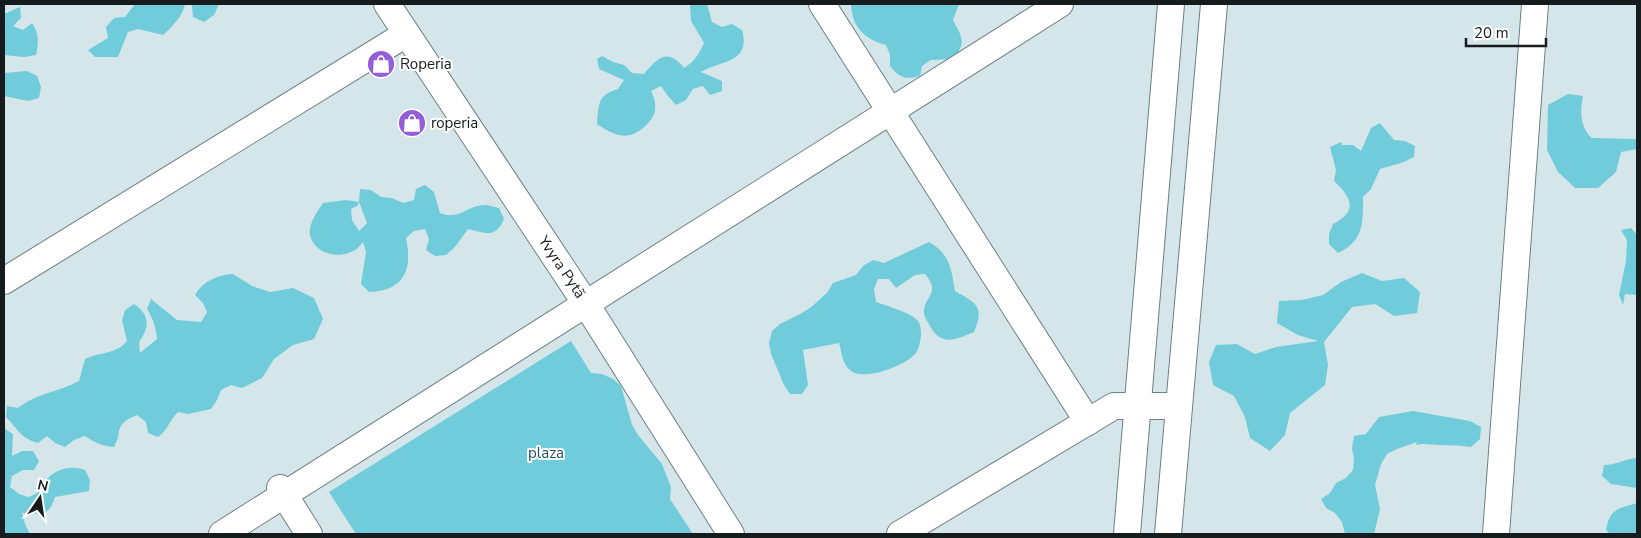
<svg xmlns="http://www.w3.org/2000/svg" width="1641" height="538" font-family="'Nunito Sans',sans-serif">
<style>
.green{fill:#70ccdb;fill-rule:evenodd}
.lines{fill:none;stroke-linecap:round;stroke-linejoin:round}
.minor-casing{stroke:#6f8083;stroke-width:28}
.minor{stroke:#fff;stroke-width:26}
.labels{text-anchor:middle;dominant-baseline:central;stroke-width:4;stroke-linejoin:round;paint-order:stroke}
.poi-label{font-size:15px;fill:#161c1e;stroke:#fff;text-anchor:start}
.street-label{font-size:15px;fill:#161c1e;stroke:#fff}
.park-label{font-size:15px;fill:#1f525a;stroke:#fff}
</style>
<rect width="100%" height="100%" fill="#d4e6e9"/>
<!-- green -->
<g class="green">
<path d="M135,4H185C183,16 172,27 163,35L138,29L128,32L118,57H95L88,50L108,38L106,27L114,18L125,17Z"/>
<path d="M191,4H219L214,15L204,22L193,17L192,6Z"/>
<path d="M692,4H707L712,22L722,27L732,24L742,30C751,63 722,60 701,72L722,81V91L710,95L703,86L693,89L686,100L676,105L668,96L661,86L651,91C654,97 656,103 655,110C654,120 640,133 630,135C618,138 606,130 597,124C599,104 597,95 618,89L624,80L599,69L597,59L602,56L613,62L624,65L632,73L644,74C658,57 668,48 684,68C695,61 699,54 704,43L691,21L690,6Z"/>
<path d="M851,4H959L953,20C962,37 967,43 953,59L931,60L922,66L920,76C905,80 900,78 890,66V55L886,45C864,39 852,27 851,4Z"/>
<path d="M20,7L21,18L13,26L23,30L32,23C39,34 39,42 36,55L24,57L4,55V14Z"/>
<path d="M27,71L37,76L41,87L39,98L28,101L4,96V73Z"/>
<path d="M1568,94L1583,96C1580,112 1580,127 1592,138L1637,139V149L1621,152L1616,172L1598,188H1575L1558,172L1547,150L1548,105Z"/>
<path d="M1380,123L1394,140L1405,141L1415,146L1414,157L1404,162L1380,169L1371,189L1363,197C1363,223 1364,241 1338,253L1329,244V234L1333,224C1359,211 1351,197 1334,181L1336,170L1330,147L1341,142L1342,145H1353L1361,151L1371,128Z"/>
<path d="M425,185L434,192L440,213C461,221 467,204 487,205C490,206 495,207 499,208L504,219C495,239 486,233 468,229L455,247L446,255L435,256L426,250L429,239L425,229L414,231L406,238C413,270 404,291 369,292L361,284L366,252L363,242C361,244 358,249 355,250C340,260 314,254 310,235C308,224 317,212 323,203L346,200L359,202L360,189L371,190L381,197L392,198L403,203L414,200L416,189ZM359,202L367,223L359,231L352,220L351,209L357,206Z"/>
<path d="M1631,228L1637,235V295L1625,294L1623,305L1619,295L1626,261L1627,240L1621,230Z"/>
<path d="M929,242C951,255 951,269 955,291C976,303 985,306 974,332C955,340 940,347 929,324C927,321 924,316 924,313C923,295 942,295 925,274L915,275L896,288L889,279H878L874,289L876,302C887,306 912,313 918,321C921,325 921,332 921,336C920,342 919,350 915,354C905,366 864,381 851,371C842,364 842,353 839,343L803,350L808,385L802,394H790L784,385L771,354L769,343L772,331L780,324L800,314L810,308L827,293L833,283L856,275L863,266L873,260L884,263Z"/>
<path d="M1362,273L1382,281L1404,278L1420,292L1417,313L1394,316L1375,304L1352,307L1324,342L1328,365L1325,385L1290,413L1285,435L1270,451L1250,438L1245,417L1234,396L1213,385L1209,362L1216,345L1237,344L1255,354L1276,347L1318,341L1298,335L1277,323L1279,301L1302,300L1323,295L1341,282Z"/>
<path d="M233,274L252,286L270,292L293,288L314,298L323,319L314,339L293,345L274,359L262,378L242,388L231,385L221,390L217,400L211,409L188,414L178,412C168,422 169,429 158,437L148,433L146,422L137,415C123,421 119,424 118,439V438L114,447C102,446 95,443 85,436L74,440L65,447L55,443L47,436L38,443C20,438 18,429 6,417L7,406L18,408C39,392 57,393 79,381L85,359C100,352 117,354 127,341L122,320L125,310L134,304C150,315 150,327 139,342L140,353L157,339C156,327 153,319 147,309L151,299L177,320L201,322L207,312L203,303L195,295C203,281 217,275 233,274Z"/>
<path d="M571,341L591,373L602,374L613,379L621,386L632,425L638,435L662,464L671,487L670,499L693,534H356L329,492Z"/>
<path d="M1413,411L1470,421L1481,427L1480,439L1471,447C1460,445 1451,446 1440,445C1430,445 1426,443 1416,445L1417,442L1397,449L1387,454L1381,464L1375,485L1380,509L1374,534H1345L1342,522L1335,513L1326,508L1321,499L1330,493L1336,483L1346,478L1353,470L1354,459L1352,448L1354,436L1366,434L1379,417Z"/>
<path d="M4,428L13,434L12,456L22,451H33L39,461L34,470H23L12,476L10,487L19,494L29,497L39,492C47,473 64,463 85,470L90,480L89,491L55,497L51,507L44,514L22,513L25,524L30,534H4Z"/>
<path d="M1637,458V488L1611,484L1602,476L1604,465C1616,465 1625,459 1637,458Z"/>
<path d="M1637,503V534H1610L1606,530C1610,508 1618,509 1637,503Z"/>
</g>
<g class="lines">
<defs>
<g id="minor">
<path d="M387,4L586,304L731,534"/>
<path d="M822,4L1088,422"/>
<path d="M4,281L406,34"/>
<path d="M280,488L309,534"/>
<path d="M222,534L1060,4"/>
<path d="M900,534L1114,406H1179"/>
<path d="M1127,534L1171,4"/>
<path d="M1168,534L1214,4"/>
<path d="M1496,534L1535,4"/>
</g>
</defs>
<!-- minor casing -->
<use href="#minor" class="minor-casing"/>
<!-- minor -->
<use href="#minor" class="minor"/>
</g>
<!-- icons -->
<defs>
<symbol id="shop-disc" viewBox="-11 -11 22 22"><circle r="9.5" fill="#935ed7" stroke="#fff"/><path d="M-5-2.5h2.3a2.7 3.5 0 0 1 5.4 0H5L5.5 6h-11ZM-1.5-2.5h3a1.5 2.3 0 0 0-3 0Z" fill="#fff"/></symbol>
</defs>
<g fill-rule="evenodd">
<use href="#shop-disc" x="365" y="48" width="32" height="32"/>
<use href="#shop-disc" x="396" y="107" width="32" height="32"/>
</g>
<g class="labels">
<!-- poi labels -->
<g class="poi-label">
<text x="400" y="64">Roperia</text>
<text x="431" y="123">roperia</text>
</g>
<!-- street labels -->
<g class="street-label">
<text transform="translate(562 267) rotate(56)">Yvyra Pytã</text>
</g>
<!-- park labels -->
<g class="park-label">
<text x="546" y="453">plaza</text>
</g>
</g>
<!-- border -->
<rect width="1641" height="538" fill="none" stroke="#161c1e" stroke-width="10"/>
<!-- north arrow -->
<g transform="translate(40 498) rotate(13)" stroke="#ffffff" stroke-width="4" paint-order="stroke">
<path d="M0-4L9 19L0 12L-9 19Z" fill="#161c1e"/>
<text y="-8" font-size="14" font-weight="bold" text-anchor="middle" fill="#161c1e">N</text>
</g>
<!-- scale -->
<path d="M1466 38v8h80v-8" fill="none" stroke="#161c1e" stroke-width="2.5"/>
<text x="1474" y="38" font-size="15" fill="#161c1e" stroke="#ffffff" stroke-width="4" paint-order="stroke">20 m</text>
</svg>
